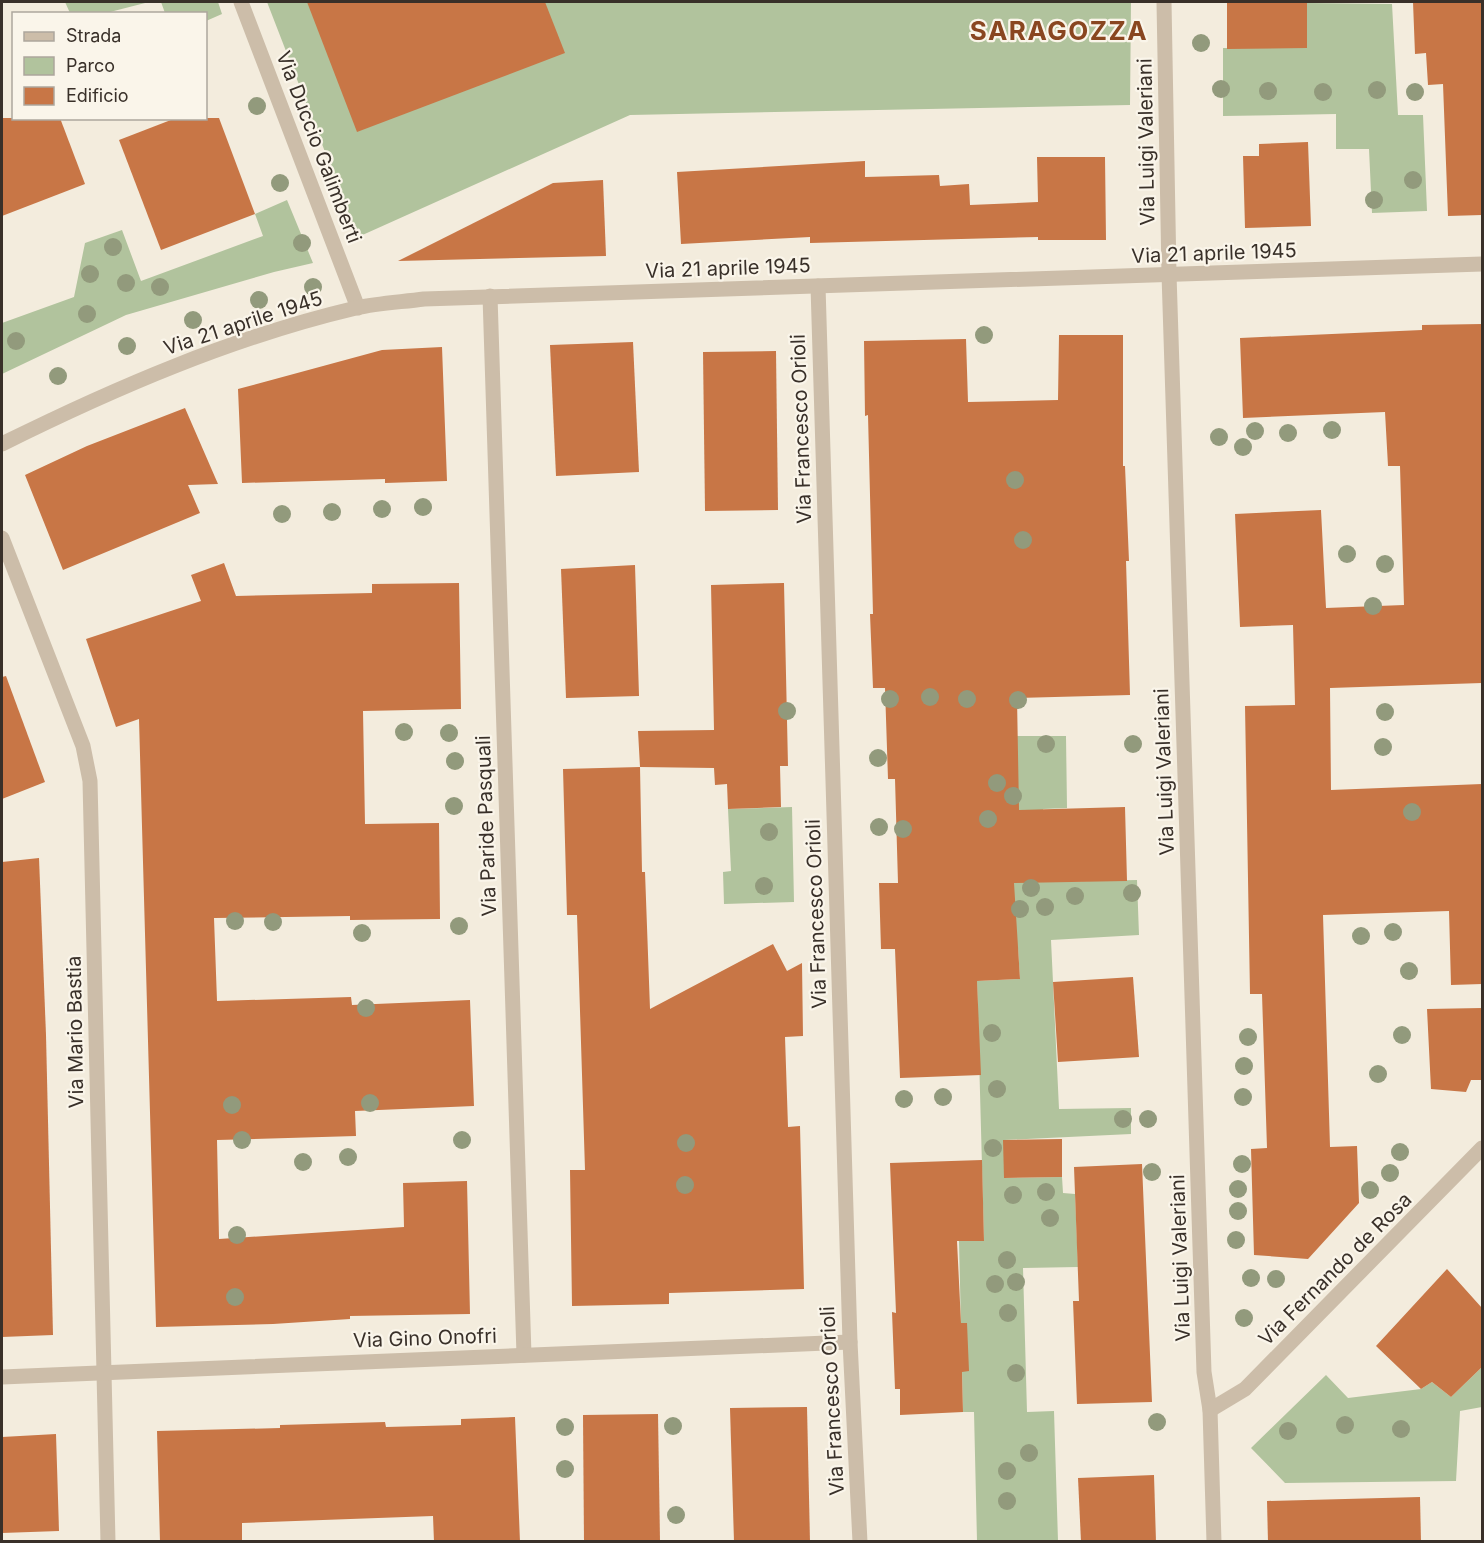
<svg xmlns="http://www.w3.org/2000/svg" width="1484" height="1543" font-family="Inter,sans-serif">
<style>
.green{fill:#b1c39d}
.building{fill:#c87646}
.lines{fill:none;stroke-linecap:round;stroke-linejoin:round}
.service{stroke:#ccbda9;stroke-width:15}
.minor{stroke:#ccbda9;stroke-width:15}
.tertiary{stroke:#ccbda9;stroke-width:15}
.tree{fill:#929a7c}
.labels{text-anchor:middle;dominant-baseline:central;stroke-width:4.5;stroke-linejoin:round;paint-order:stroke}
.street-label{font-size:20px;fill:#393029;stroke:#faf5ea}
.district-label{font-size:26px;font-weight:bold;letter-spacing:1.5px;fill:#894620;stroke:#faf5ea}
</style>
<rect width="100%" height="100%" fill="#f3ecdd"/>
<!-- green -->
<g class="green">
<path d="M65,2H149L106,13H70Z"/>
<path d="M161,2H218L222,14L206,21V14L165,13Z"/>
<path d="M267,2H1131L1130,105L630,115L358,237Z"/>
<path d="M1307,3L1392,4L1398,115H1423L1427,211L1372,213L1369,149H1336V114L1223,116V48H1306Z"/>
<path d="M287,200L313,263L274,272L126,315L2,374V323L74,297L85,243L122,230L141,281L263,236L255,214Z"/>
<path d="M1017,736H1066L1067,808L1043,809L1045,882L1137,880L1139,935L1051,940L1059,1109L1131,1108V1134L1004,1140L1005,1178L1062,1177L1063,1193L1075,1194L1078,1267L1023,1268L1027,1412L1054,1411L1058,1541H977L974,1412H963L959,1241L984,1240L977,981L1020,979L1018,948L980,841Z"/>
<path d="M792,807L794,902L724,904L723,872L731,871L728,809Z"/>
<path d="M1482,1367V1407L1460,1411L1456,1481L1285,1483L1251,1448L1326,1375L1348,1398L1421,1389L1432,1382L1451,1397Z"/>
</g>
<!-- building -->
<g class="building">
<path d="M307,2H545L565,53L357,132Z"/>
<path d="M1227,2H1307V48L1227,49Z"/>
<path d="M1413,2H1481L1482,215L1448,216L1443,84L1428,85L1426,53L1415,54Z"/>
<path d="M2,118H60L85,184L2,216Z"/>
<path d="M176,118H219L255,214L161,250L119,140Z"/>
<path d="M1308,142L1311,226L1245,228L1243,156H1259V144Z"/>
<path d="M1037,157H1105L1106,240H1038V237L810,243V237L681,244L677,172L865,161V177L939,175L940,186L969,184L970,205L1038,202Z"/>
<path d="M603,180L606,256L398,261L553,183Z"/>
<path d="M1482,324V683L1330,688L1331,790L1482,784V984L1451,985L1449,911L1323,915L1330,1147L1357,1146L1359,1203L1308,1259L1254,1255L1251,1149L1267,1148L1262,994H1250L1245,706L1295,705L1293,625L1240,627L1235,514L1321,510L1326,608L1404,605L1400,466H1388L1385,412L1243,418L1240,338L1422,330V325Z"/>
<path d="M1059,335H1123V466H1125L1129,561H1126L1130,695L1017,698L1019,810L1125,807L1127,881L1014,883L1020,979L977,981L981,1075L900,1078L895,949H881L879,883H898L895,779H888L885,688H873L870,614H873L868,415L865,416L864,341L966,339L968,402L1058,400Z"/>
<path d="M633,342L639,472L556,476L550,345Z"/>
<path d="M442,347L447,481L385,483V479L242,483L238,389L382,350Z"/>
<path d="M776,351L778,510L705,511L703,352Z"/>
<path d="M185,408L218,484L188,485L200,513L63,570L25,475L87,446Z"/>
<path d="M224,563L236,596L372,593V584L459,583L461,709L363,711L365,824L439,823L440,919L350,920V916L214,918L217,1001L351,997L352,1005L470,1000L474,1106L355,1111L356,1136L217,1140L219,1239L404,1227L403,1183L467,1181L470,1314L350,1316V1319L273,1324L156,1327L139,719L116,727L86,639L201,601L191,575Z"/>
<path d="M635,565L639,696L566,698L561,569Z"/>
<path d="M784,583L788,766H780L781,807L728,809L727,784L715,785L714,768L640,767L638,731L714,730L711,585Z"/>
<path d="M6,676L45,782L2,799V677Z"/>
<path d="M640,767L642,872H645L650,1009L773,944L787,971L802,963L803,1036L785,1037L788,1127L800,1126L804,1289L669,1293V1304L572,1306L570,1170H585L577,915H567L563,769Z"/>
<path d="M39,858L46,1035L53,1335L2,1337V862Z"/>
<path d="M1133,977L1139,1057L1058,1062L1053,982Z"/>
<path d="M1482,1008V1080H1471L1466,1092L1431,1089L1427,1009Z"/>
<path d="M1062,1139V1177L1004,1178L1003,1140Z"/>
<path d="M982,1160L984,1241H957L961,1323H967L969,1371L962,1372L963,1412L900,1415V1389H895L892,1312L896,1313L890,1163Z"/>
<path d="M1142,1164L1152,1402L1077,1404L1073,1301H1079L1074,1167Z"/>
<path d="M1447,1269L1482,1308V1367L1451,1397L1432,1382L1421,1389L1376,1346Z"/>
<path d="M807,1407L810,1542H734L730,1408Z"/>
<path d="M658,1414L660,1542H584L583,1415Z"/>
<path d="M515,1417L520,1542H434L433,1516L242,1523V1542H160L157,1431L280,1428V1425L385,1422L386,1427L461,1425V1419Z"/>
<path d="M56,1434L59,1531L2,1533V1437Z"/>
<path d="M1154,1475L1156,1542H1081L1078,1478Z"/>
<path d="M1420,1497L1421,1542H1268L1267,1501Z"/>
</g>
<g class="lines">
<!-- service -->
<path class="service" d="M241,2L358,308"/>
<!-- minor -->
<g class="minor">
<path d="M1164,2L1169,274L1204,1372L1210,1410L1214,1542"/>
<path d="M818,286L850,1342L860,1542"/>
<path d="M490,296L524,1355"/>
<path d="M2,538L83,746L90,781L108,1542"/>
<path d="M2,1377L850,1342"/>
<path d="M1210,1410L1245,1389L1482,1148"/>
</g>
<!-- tertiary -->
<path class="tertiary" d="M2,444C115,388 233,337 356,308C378,303 402,302 424,299L1482,264"/>
</g>
<!-- trees -->
<g class="tree">
<circle cx="1201" cy="43" r="9"/>
<circle cx="1221" cy="89" r="9"/>
<circle cx="1377" cy="90" r="9"/>
<circle cx="1268" cy="91" r="9"/>
<circle cx="1323" cy="92" r="9"/>
<circle cx="1415" cy="92" r="9"/>
<circle cx="257" cy="106" r="9"/>
<circle cx="1413" cy="180" r="9"/>
<circle cx="280" cy="183" r="9"/>
<circle cx="1374" cy="200" r="9"/>
<circle cx="302" cy="243" r="9"/>
<circle cx="113" cy="247" r="9"/>
<circle cx="90" cy="274" r="9"/>
<circle cx="126" cy="283" r="9"/>
<circle cx="160" cy="287" r="9"/>
<circle cx="313" cy="287" r="9"/>
<circle cx="259" cy="300" r="9"/>
<circle cx="87" cy="314" r="9"/>
<circle cx="193" cy="320" r="9"/>
<circle cx="984" cy="335" r="9"/>
<circle cx="16" cy="341" r="9"/>
<circle cx="127" cy="346" r="9"/>
<circle cx="58" cy="376" r="9"/>
<circle cx="1332" cy="430" r="9"/>
<circle cx="1255" cy="431" r="9"/>
<circle cx="1288" cy="433" r="9"/>
<circle cx="1219" cy="437" r="9"/>
<circle cx="1243" cy="447" r="9"/>
<circle cx="1015" cy="480" r="9"/>
<circle cx="423" cy="507" r="9"/>
<circle cx="382" cy="509" r="9"/>
<circle cx="332" cy="512" r="9"/>
<circle cx="282" cy="514" r="9"/>
<circle cx="1023" cy="540" r="9"/>
<circle cx="1347" cy="554" r="9"/>
<circle cx="1385" cy="564" r="9"/>
<circle cx="1373" cy="606" r="9"/>
<circle cx="930" cy="697" r="9"/>
<circle cx="890" cy="699" r="9"/>
<circle cx="967" cy="699" r="9"/>
<circle cx="1018" cy="700" r="9"/>
<circle cx="787" cy="711" r="9"/>
<circle cx="1385" cy="712" r="9"/>
<circle cx="404" cy="732" r="9"/>
<circle cx="449" cy="733" r="9"/>
<circle cx="1046" cy="744" r="9"/>
<circle cx="1133" cy="744" r="9"/>
<circle cx="1383" cy="747" r="9"/>
<circle cx="878" cy="758" r="9"/>
<circle cx="455" cy="761" r="9"/>
<circle cx="997" cy="783" r="9"/>
<circle cx="1013" cy="796" r="9"/>
<circle cx="454" cy="806" r="9"/>
<circle cx="1412" cy="812" r="9"/>
<circle cx="988" cy="819" r="9"/>
<circle cx="879" cy="827" r="9"/>
<circle cx="903" cy="829" r="9"/>
<circle cx="769" cy="832" r="9"/>
<circle cx="764" cy="886" r="9"/>
<circle cx="1031" cy="888" r="9"/>
<circle cx="1132" cy="893" r="9"/>
<circle cx="1075" cy="896" r="9"/>
<circle cx="1045" cy="907" r="9"/>
<circle cx="1020" cy="909" r="9"/>
<circle cx="235" cy="921" r="9"/>
<circle cx="273" cy="922" r="9"/>
<circle cx="459" cy="926" r="9"/>
<circle cx="1393" cy="932" r="9"/>
<circle cx="362" cy="933" r="9"/>
<circle cx="1361" cy="936" r="9"/>
<circle cx="1409" cy="971" r="9"/>
<circle cx="366" cy="1008" r="9"/>
<circle cx="992" cy="1033" r="9"/>
<circle cx="1402" cy="1035" r="9"/>
<circle cx="1248" cy="1037" r="9"/>
<circle cx="1244" cy="1066" r="9"/>
<circle cx="1378" cy="1074" r="9"/>
<circle cx="997" cy="1089" r="9"/>
<circle cx="943" cy="1097" r="9"/>
<circle cx="1243" cy="1097" r="9"/>
<circle cx="904" cy="1099" r="9"/>
<circle cx="370" cy="1103" r="9"/>
<circle cx="232" cy="1105" r="9"/>
<circle cx="1123" cy="1119" r="9"/>
<circle cx="1148" cy="1119" r="9"/>
<circle cx="242" cy="1140" r="9"/>
<circle cx="462" cy="1140" r="9"/>
<circle cx="686" cy="1143" r="9"/>
<circle cx="993" cy="1148" r="9"/>
<circle cx="1400" cy="1152" r="9"/>
<circle cx="348" cy="1157" r="9"/>
<circle cx="303" cy="1162" r="9"/>
<circle cx="1242" cy="1164" r="9"/>
<circle cx="1152" cy="1172" r="9"/>
<circle cx="1390" cy="1173" r="9"/>
<circle cx="685" cy="1185" r="9"/>
<circle cx="1238" cy="1189" r="9"/>
<circle cx="1370" cy="1190" r="9"/>
<circle cx="1046" cy="1192" r="9"/>
<circle cx="1013" cy="1195" r="9"/>
<circle cx="1238" cy="1211" r="9"/>
<circle cx="1050" cy="1218" r="9"/>
<circle cx="237" cy="1235" r="9"/>
<circle cx="1236" cy="1240" r="9"/>
<circle cx="1007" cy="1260" r="9"/>
<circle cx="1251" cy="1278" r="9"/>
<circle cx="1276" cy="1279" r="9"/>
<circle cx="1016" cy="1282" r="9"/>
<circle cx="995" cy="1284" r="9"/>
<circle cx="235" cy="1297" r="9"/>
<circle cx="1008" cy="1313" r="9"/>
<circle cx="1244" cy="1318" r="9"/>
<circle cx="1016" cy="1373" r="9"/>
<circle cx="1157" cy="1422" r="9"/>
<circle cx="1345" cy="1425" r="9"/>
<circle cx="673" cy="1426" r="9"/>
<circle cx="565" cy="1427" r="9"/>
<circle cx="1401" cy="1429" r="9"/>
<circle cx="1288" cy="1431" r="9"/>
<circle cx="1029" cy="1453" r="9"/>
<circle cx="565" cy="1469" r="9"/>
<circle cx="1007" cy="1471" r="9"/>
<circle cx="1007" cy="1501" r="9"/>
<circle cx="676" cy="1515" r="9"/>
</g>
<g class="labels">
<!-- street labels -->
<g class="street-label">
<text transform="translate(1146 142) rotate(-91)">Via Luigi Valeriani</text>
<text transform="translate(319 147) rotate(69)">Via Duccio Galimberti</text>
<text transform="translate(1214 253) rotate(-2)">Via 21 aprile 1945</text>
<text transform="translate(728 268) rotate(-2)">Via 21 aprile 1945</text>
<text transform="translate(243 323) rotate(-18)">Via 21 aprile 1945</text>
<text transform="translate(801 429) rotate(-92)">Via Francesco Orioli</text>
<text transform="translate(1164 772) rotate(-92)">Via Luigi Valeriani</text>
<text transform="translate(486 826) rotate(-92)">Via Paride Pasquali</text>
<text transform="translate(816 914) rotate(-92)">Via Francesco Orioli</text>
<text transform="translate(75 1032) rotate(-91)">Via Mario Bastia</text>
<text transform="translate(1180 1258) rotate(-92)">Via Luigi Valeriani</text>
<text transform="translate(1335 1269) rotate(-45)">Via Fernando de Rosa</text>
<text transform="translate(425 1338) rotate(-2)">Via Gino Onofri</text>
<text transform="translate(832 1401) rotate(-93)">Via Francesco Orioli</text>
</g>
<!-- district labels -->
<g class="district-label">
<text x="1059" y="30">SARAGOZZA</text>
</g>
</g>
<!-- border -->
<rect width="1484" height="1543" fill="none" stroke="#393029" stroke-width="6"/>
<!-- legend -->
<rect x="12" y="12" width="195" height="108" fill="#faf5ea" stroke="#ada69d" stroke-width="1.5"/>
<rect x="24" y="32" width="30" height="9" fill="#ccbda9" stroke="#ada69d" stroke-width="1.5"/>
<text x="66" y="42" font-size="18" fill="#393029">Strada</text>
<rect x="24" y="57" width="30" height="18" fill="#b1c39d" stroke="#ada69d" stroke-width="1.5"/>
<text x="66" y="72" font-size="18" fill="#393029">Parco</text>
<rect x="24" y="87" width="30" height="18" fill="#c87646" stroke="#ada69d" stroke-width="1.5"/>
<text x="66" y="102" font-size="18" fill="#393029">Edificio</text>
</svg>
